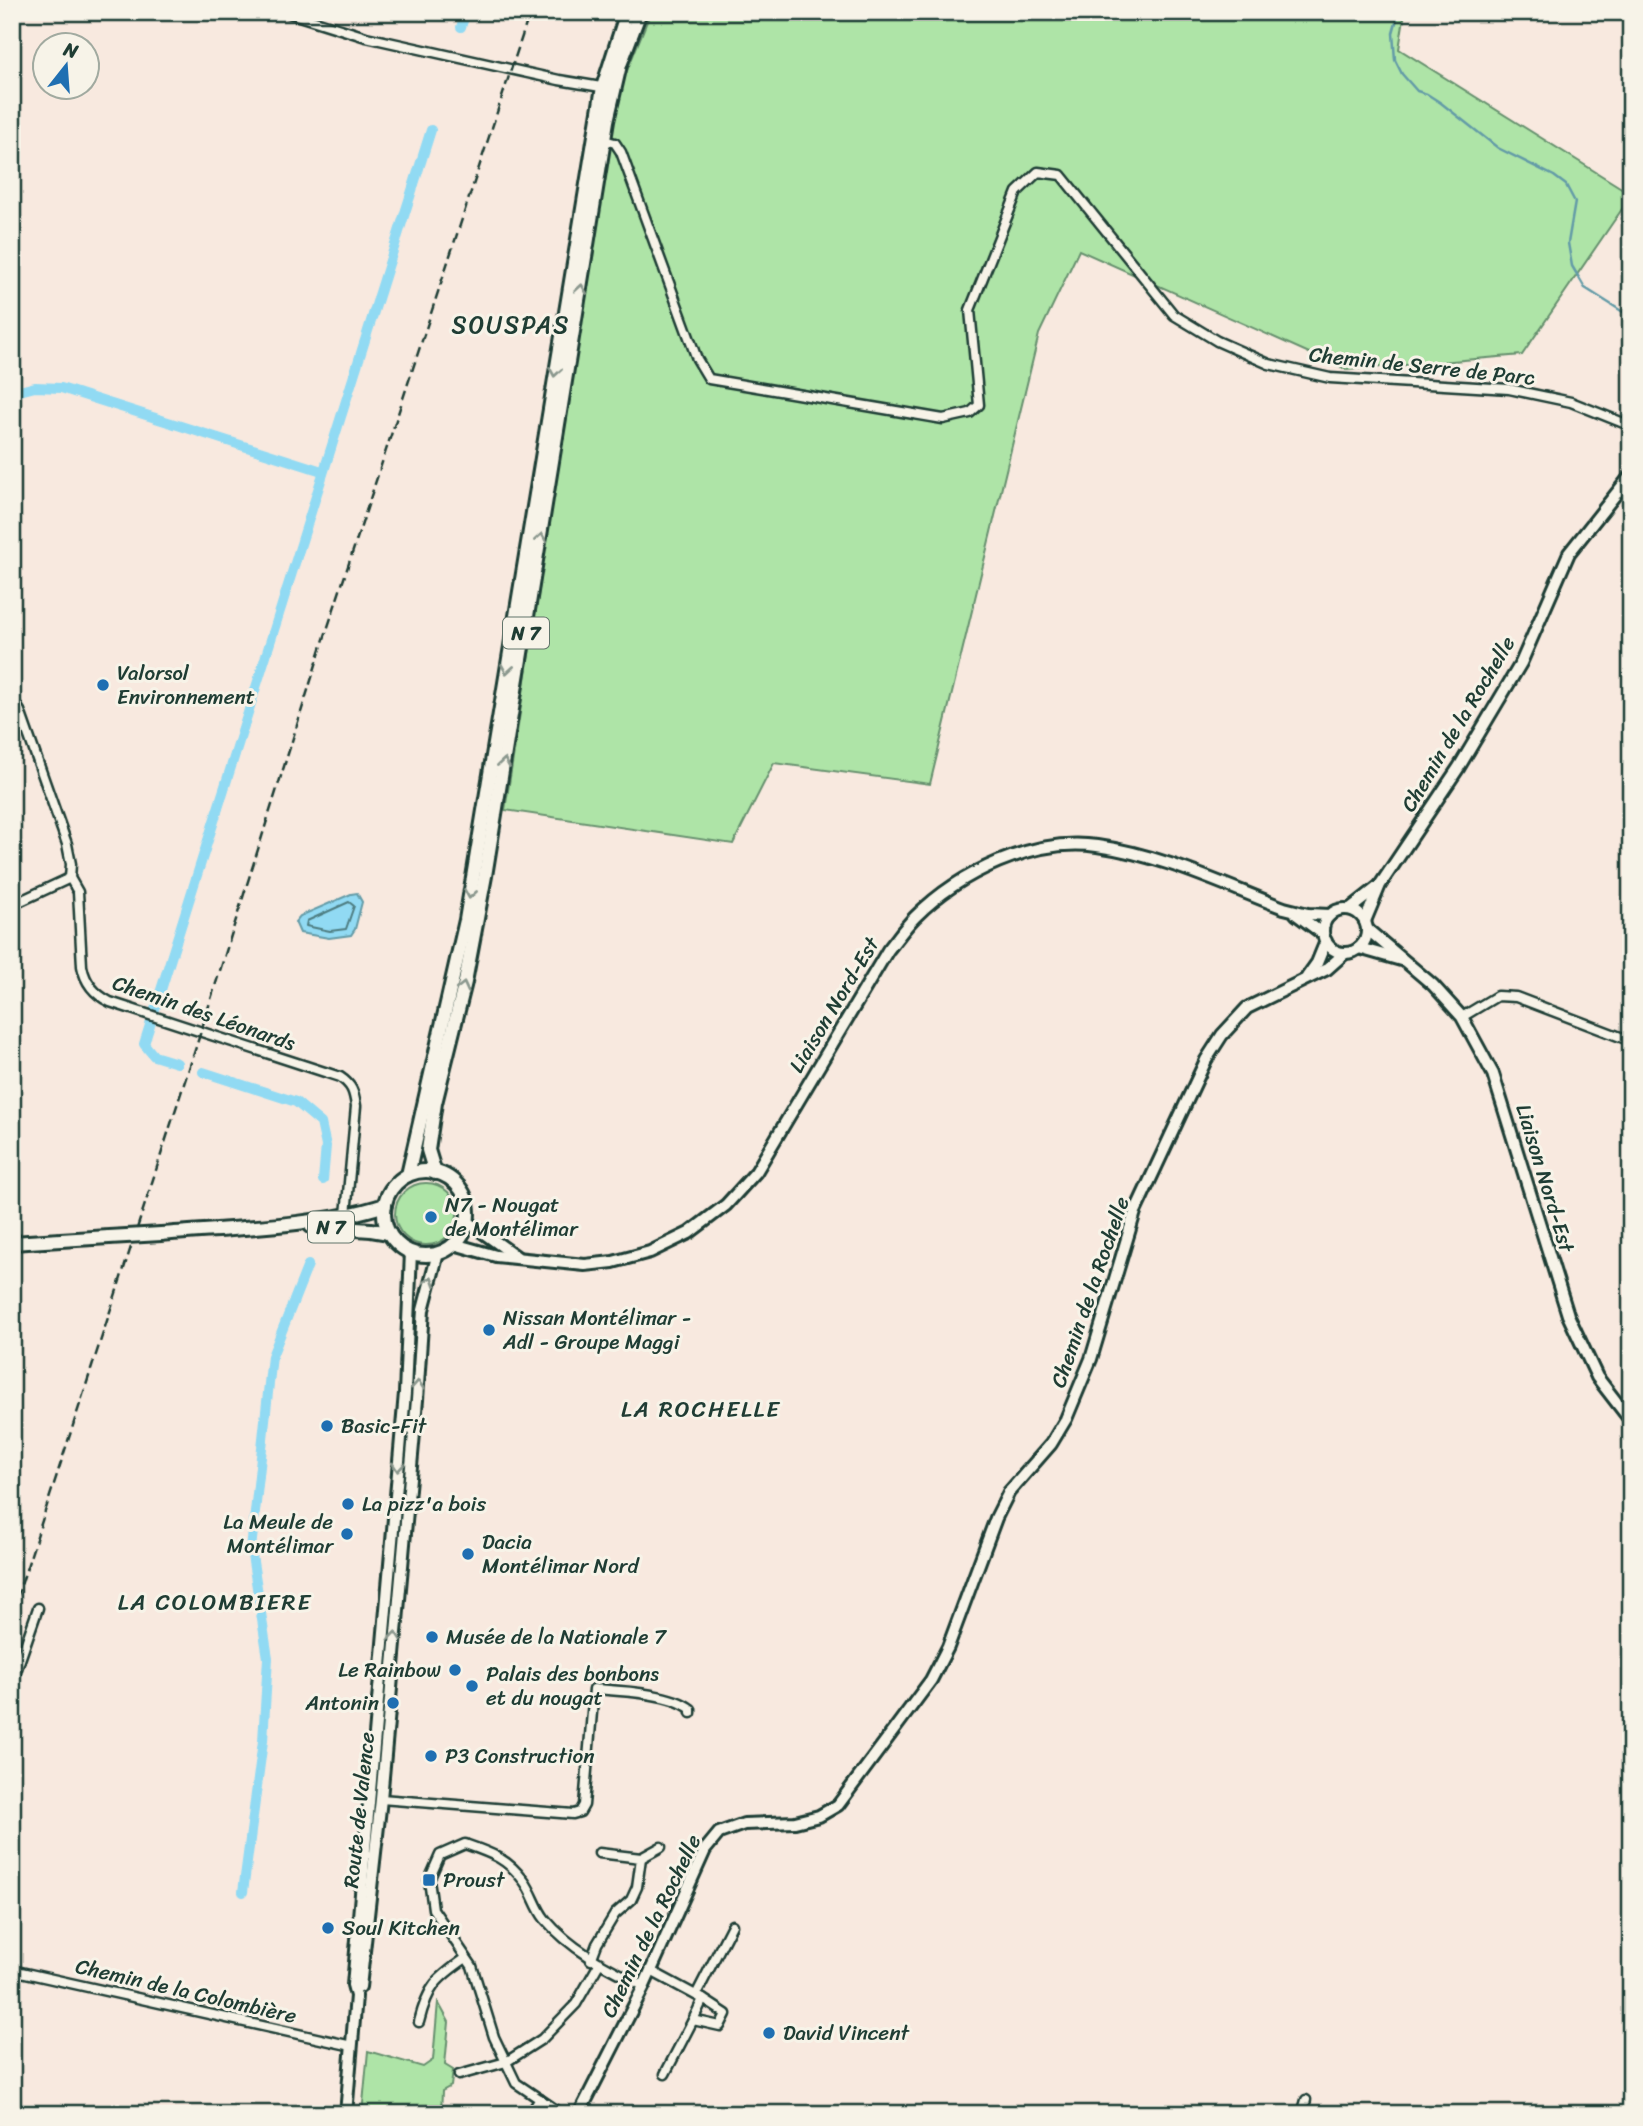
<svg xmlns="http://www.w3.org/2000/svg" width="1643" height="2126" font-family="Sriracha,sans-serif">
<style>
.green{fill:#aee4a7;stroke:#66906e;stroke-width:2}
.water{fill:#91daf3;stroke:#639ba7;stroke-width:2}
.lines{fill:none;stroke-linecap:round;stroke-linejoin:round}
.shore{stroke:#4d7c80;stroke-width:2}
.stream{stroke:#639ba7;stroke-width:2.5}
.canal{stroke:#91daf3;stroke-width:10}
.street-casing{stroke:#1f3d34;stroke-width:13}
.secondary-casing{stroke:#1f3d34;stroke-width:16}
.primary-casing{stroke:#1f3d34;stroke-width:18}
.street{stroke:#f7f3e8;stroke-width:8}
.secondary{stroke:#f7f3e8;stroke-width:10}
.primary{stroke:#f7f3e8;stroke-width:12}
.rail{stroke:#1f3d34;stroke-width:2.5;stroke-dasharray:10 5;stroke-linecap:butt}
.primary-bridge-casing{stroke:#1f3d34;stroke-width:18;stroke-linecap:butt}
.primary-bridge{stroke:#f7f3e8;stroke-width:12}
.oneway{stroke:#8b988e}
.poi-dot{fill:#1f6fb2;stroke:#f7f3e8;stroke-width:2.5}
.labels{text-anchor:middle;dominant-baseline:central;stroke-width:6;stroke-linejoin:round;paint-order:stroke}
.shield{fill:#f7f3e8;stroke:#60746a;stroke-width:2}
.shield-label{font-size:19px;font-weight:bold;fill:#1f3d34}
.street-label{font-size:21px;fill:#1f3d34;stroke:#f7f3e8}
.poi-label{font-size:21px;fill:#1f3d34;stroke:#f7f3e8;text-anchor:start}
.neighbourhood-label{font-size:23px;letter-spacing:2px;fill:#1f3d34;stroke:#f7f3e8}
.quarter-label{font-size:24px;letter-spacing:2px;fill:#1f3d34;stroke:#f7f3e8}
</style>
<rect width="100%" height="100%" fill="#f8e9df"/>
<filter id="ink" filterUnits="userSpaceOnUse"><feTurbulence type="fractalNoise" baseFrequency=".0143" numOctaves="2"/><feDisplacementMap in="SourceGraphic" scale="14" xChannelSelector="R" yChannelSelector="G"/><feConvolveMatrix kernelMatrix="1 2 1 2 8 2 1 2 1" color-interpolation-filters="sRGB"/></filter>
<g filter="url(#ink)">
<!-- green -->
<g class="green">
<path d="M728,12H1405L1399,49L1631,194V196L1522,355L1347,370L1079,250L1039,334L930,784L774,763L733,844L505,810L614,103L650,14Z"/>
<circle cx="426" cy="1214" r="31"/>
<path d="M438,2002L449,2022L445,2065L453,2070L451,2086L442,2091L441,2114H362L368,2051L423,2067L433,2060Z"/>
</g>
<!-- water -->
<path class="water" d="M357,893L362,902L355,929L351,935L329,938L300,933L295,922L300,916L351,894Z"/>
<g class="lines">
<!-- shore -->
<path class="shore" d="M349,902L354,906L346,929L330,931L306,926L307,921Z"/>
<!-- stream -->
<path class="stream" d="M1399,12L1393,33L1395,60L1402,74L1417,91L1427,94L1441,103L1498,148L1554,176L1566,185L1575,202L1568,243L1572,266L1585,288L1631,317"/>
<!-- canal -->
<g class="canal">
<path d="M461,27L466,12"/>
<path d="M12,393L35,387L61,388L322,471"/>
<path d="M177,1063L154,1056L144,1044L431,130"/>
<path d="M203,1072L296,1102L321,1123L326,1146L323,1180"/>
<path d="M243,1892L263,1741L268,1658L251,1549L272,1356L308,1265"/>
</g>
<defs>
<g id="street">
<path d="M286,12L366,37L559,80L607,88"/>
<path d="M600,139L615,143L621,152L697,359L709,379L943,419L970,413L979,405L970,310L1017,192L1038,172L1061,175L1174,315L1217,341L1269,364L1330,378L1509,389L1571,402L1631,426"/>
<path d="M12,698L20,711L67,844L71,864L70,878L78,892L82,966C85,983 94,994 110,1002L340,1077C352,1085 354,1092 356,1106L346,1215"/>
<path d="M12,905L70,878"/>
<path d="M1462,1017L1497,996L1516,997L1631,1041"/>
<path d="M12,1683L38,1608"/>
<path d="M381,1799L573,1814L580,1812L584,1805L594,1689C620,1691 671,1693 691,1709V1713"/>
<path d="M641,1858L661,1847"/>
<path d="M591,1960L597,1944L615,1914L631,1900L637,1887L641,1858L599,1853"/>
<path d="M12,1970L352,2046"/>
<path d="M651,1971L703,1999L726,2014L720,2026L693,2020L665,2074"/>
<path d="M696,1995L732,1925"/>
<path d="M693,2020L703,1999"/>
<path d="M419,2022C428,1986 436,1979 466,1958"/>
<path d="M459,2075L506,2062L542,2039L576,2004L599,1964"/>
<path d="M530,2114L540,2099"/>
<path d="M562,2114L516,2083L494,2037L472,1966L433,1909L429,1880L440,1855L465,1844C491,1853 507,1858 524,1881C533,1893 536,1908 545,1919C572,1951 608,1968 644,1986"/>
<path d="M1302,2114L1306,2100"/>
</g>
<g id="secondary">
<circle cx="1345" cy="931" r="22"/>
<path d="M1350,909L1378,887"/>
<path d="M1296,914L1323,934"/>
<path d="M1365,921L1380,885L1459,767L1521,663L1569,553L1631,475"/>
<path d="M1367,929L1433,985L1462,1017L1493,1074L1568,1315L1597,1377L1631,1421"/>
<path d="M1359,948L1401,960"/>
<path d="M1307,977L1317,963L1326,941"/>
<path d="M467,1221L517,1257"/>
<path d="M454,1244L496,1256L585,1265L613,1262L650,1252L689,1233L726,1205L756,1172L888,950C897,939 905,927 915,917C959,873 1033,837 1097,846C1162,855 1224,885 1284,908L1308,914L1330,915"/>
<path d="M360,1987L381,1799L417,1400L423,1310L438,1253"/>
<path d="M346,2114L356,1996L353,1985L405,1393L411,1252"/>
<path d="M579,2114L644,1986L705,1850L719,1833L744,1824L795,1822L819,1816L838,1805L931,1680L948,1647L996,1518L1009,1492L1051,1444L1066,1419L1091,1359L1135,1212L1206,1060L1222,1035L1247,1008L1327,969L1345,953"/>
</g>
<g id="primary">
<circle cx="426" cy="1213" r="42"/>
<path d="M435,1173L428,1150L435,1103L465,982L485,876L607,121L620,65L640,12"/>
<path d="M408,1175L466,920L603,87L627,12"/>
<path d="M311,1226L371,1230L389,1233"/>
<path d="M161,1234C232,1228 317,1227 385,1205"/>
<path d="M12,1243L109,1237"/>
</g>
</defs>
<!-- street casing -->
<use href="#street" class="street-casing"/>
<!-- secondary casing -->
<use href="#secondary" class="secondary-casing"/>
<!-- primary casing -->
<use href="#primary" class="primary-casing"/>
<!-- street -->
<use href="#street" class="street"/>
<!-- secondary -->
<use href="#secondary" class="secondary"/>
<!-- primary -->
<use href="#primary" class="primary"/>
<!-- rail -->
<path class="rail" d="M12,1613L196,1047L324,639L530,12"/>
<defs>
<path id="primary-bridge" d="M109,1237L161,1234"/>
</defs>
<!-- primary-bridge casing -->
<use href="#primary-bridge" class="primary-bridge-casing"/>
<!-- primary-bridge -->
<use href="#primary-bridge" class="primary-bridge"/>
</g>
<!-- one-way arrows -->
<defs><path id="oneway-chevron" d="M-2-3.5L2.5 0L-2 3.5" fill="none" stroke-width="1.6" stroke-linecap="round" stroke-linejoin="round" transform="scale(1.75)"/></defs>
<g class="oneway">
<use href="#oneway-chevron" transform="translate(581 289) rotate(-81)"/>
<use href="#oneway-chevron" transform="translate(555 372) rotate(99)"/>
<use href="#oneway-chevron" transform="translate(541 538) rotate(-81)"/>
<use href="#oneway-chevron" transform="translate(507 669) rotate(99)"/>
<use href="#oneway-chevron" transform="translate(504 763) rotate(-81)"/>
<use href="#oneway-chevron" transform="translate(470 894) rotate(99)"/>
<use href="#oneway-chevron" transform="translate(463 987) rotate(-77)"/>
<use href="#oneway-chevron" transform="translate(430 1281) rotate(-72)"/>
<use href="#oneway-chevron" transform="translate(418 1385) rotate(-86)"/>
<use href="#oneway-chevron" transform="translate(398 1467) rotate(95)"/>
<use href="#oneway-chevron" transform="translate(395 1636) rotate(-84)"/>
</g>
</g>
<!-- markers -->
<g class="poi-dot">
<circle cx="103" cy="685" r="7"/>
<circle cx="431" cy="1217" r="7"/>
<circle cx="489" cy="1330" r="7"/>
<circle cx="327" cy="1426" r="7"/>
<circle cx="348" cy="1504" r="7"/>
<circle cx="347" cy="1534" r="7"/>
<circle cx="468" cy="1554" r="7"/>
<circle cx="432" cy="1637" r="7"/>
<circle cx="455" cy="1670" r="7"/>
<circle cx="472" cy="1686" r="7"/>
<circle cx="393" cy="1703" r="7"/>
<circle cx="431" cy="1756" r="7"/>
<rect x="422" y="1873" width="14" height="14" rx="3.5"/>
<circle cx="328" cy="1928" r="7"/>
<circle cx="769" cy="2033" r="7"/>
</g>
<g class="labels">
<!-- shield labels -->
<g class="shield">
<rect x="503" y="617.5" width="46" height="31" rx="5"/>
<rect x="308" y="1211.5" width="46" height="31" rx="5"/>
</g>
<g class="shield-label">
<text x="526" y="633">N 7</text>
<text x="331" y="1227">N 7</text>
</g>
<!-- street labels -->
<g class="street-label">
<text transform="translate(1422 366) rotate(6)">Chemin de Serre de Parc</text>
<text transform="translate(1458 724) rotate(-59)">Chemin de la Rochelle</text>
<text transform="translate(834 1005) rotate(-59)">Liaison Nord-Est</text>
<text transform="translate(204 1013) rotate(19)">Chemin des Léonards</text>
<text transform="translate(1545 1178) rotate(73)">Liaison Nord-Est</text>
<text transform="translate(1090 1292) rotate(-71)">Chemin de la Rochelle</text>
<text transform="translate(359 1810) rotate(-84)">Route de Valence</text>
<text transform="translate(651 1926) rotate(-64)">Chemin de la Rochelle</text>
<text transform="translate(186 1991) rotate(13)">Chemin de la Colombière</text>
</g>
<!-- poi labels -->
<g class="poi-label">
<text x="117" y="673">Valorsol<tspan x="117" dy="24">Environnement</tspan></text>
<text x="445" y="1205">N7 - Nougat<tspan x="445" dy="24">de Montélimar</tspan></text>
<text x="503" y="1318">Nissan Montélimar -<tspan x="503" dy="24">Adl - Groupe Maggi</tspan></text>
<text x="341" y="1426">Basic-Fit</text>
<text x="362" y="1504">La pizz'a bois</text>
<text x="333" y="1522" text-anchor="end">La Meule de<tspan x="333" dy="24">Montélimar</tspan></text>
<text x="482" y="1542">Dacia<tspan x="482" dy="24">Montélimar Nord</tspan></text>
<text x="446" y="1637">Musée de la Nationale 7</text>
<text x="441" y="1670" text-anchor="end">Le Rainbow</text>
<text x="486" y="1674">Palais des bonbons<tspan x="486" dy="24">et du nougat</tspan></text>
<text x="379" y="1703" text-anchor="end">Antonin</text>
<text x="445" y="1756">P3 Construction</text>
<text x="443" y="1880">Proust</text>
<text x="342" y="1928">Soul Kitchen</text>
<text x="783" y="2033">David Vincent</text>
</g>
<!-- neighbourhood labels -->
<g class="neighbourhood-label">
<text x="701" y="1409">LA ROCHELLE</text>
<text x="215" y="1602">LA COLOMBIERE</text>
</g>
<!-- quarter labels -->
<g class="quarter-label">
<text x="511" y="325">SOUSPAS</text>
</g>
</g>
<!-- margin -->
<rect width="1643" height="2126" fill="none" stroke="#f7f3e8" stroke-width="42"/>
<rect x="21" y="21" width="1601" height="2084" fill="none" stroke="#1f3d34" stroke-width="2.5" filter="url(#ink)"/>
<!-- north arrow -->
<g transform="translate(66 66) rotate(17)"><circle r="33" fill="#f7f3e8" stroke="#a1aaa0" stroke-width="2"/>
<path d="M0-5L12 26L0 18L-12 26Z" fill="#1f6fb2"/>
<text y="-10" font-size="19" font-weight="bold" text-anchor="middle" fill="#1f3d34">N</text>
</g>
</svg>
